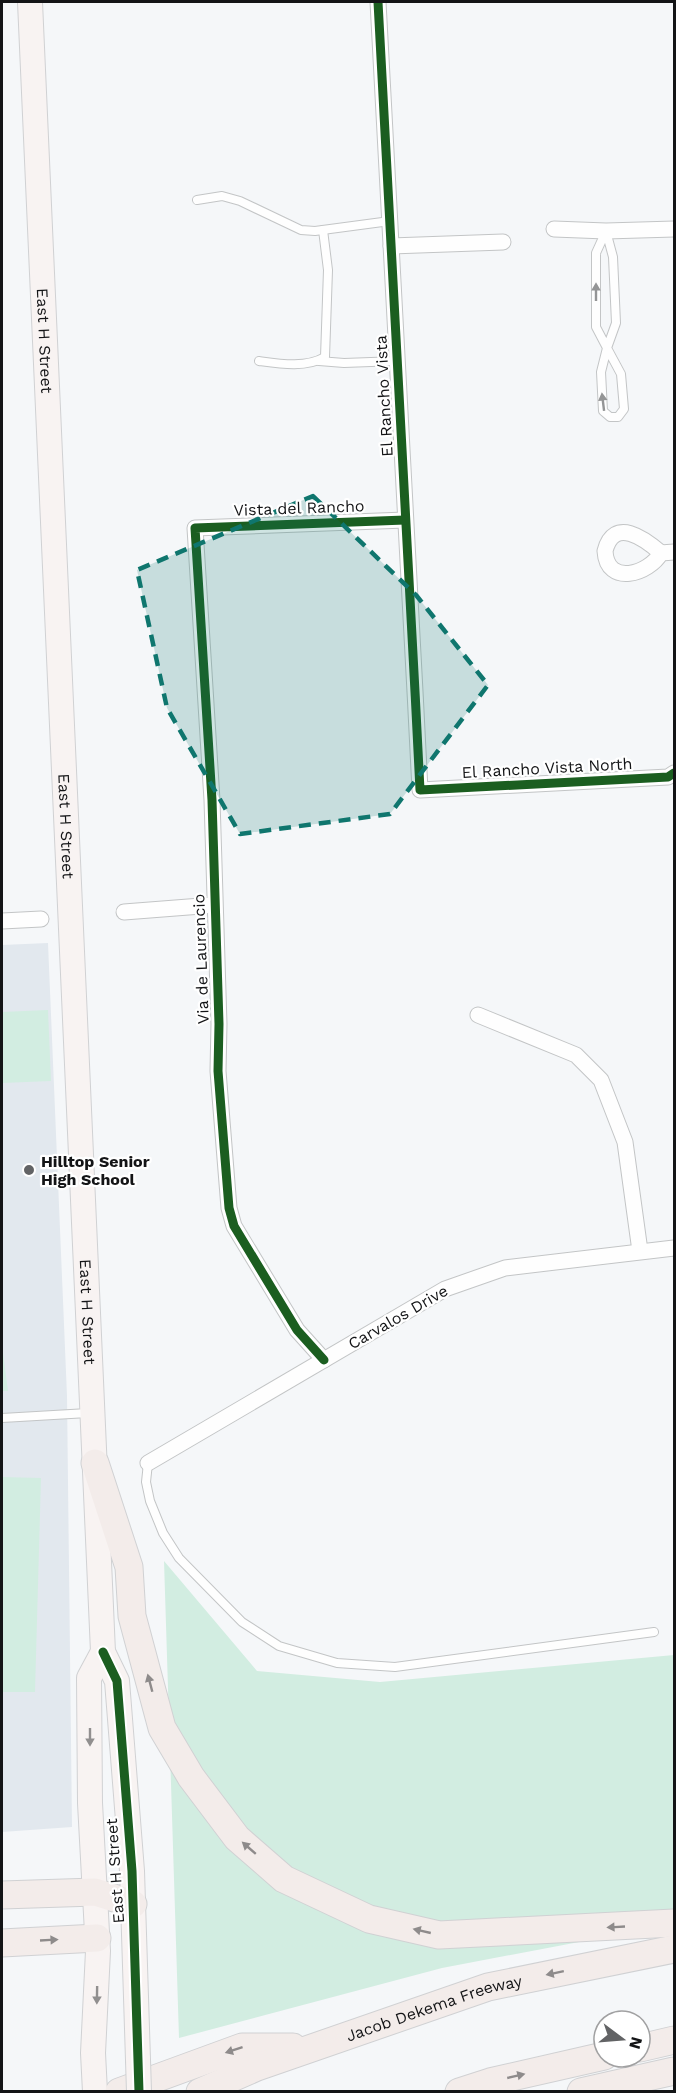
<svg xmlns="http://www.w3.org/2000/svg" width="676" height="2093" font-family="'Work Sans',sans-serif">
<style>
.built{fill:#e2e8ee}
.green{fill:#d2ede1}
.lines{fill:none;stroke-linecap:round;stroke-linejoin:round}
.service-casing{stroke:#c3c5c6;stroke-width:10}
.minor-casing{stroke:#c3c5c6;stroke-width:17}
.primary-casing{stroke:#d0d1d3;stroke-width:26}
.motorway-casing{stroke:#d0d1d3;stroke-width:29}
.service{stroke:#fefefe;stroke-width:8}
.minor{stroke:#fefefe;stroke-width:15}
.primary{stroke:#f8f3f2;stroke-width:24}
.motorway{stroke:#f3ecea;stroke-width:27}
.primary-bridge-casing{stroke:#d0d1d3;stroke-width:26;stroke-linecap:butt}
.primary-bridge{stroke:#f8f3f2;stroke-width:24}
.cycleway-casing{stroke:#fff;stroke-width:13}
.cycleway{stroke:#1b5e20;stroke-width:9}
.oneway{fill:#949596}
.oneway2{fill:#8e8b8b}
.oneway3{fill:#918f8f}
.marked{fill:#0f766e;fill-opacity:0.2;stroke:#0f766e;stroke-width:4.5;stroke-dasharray:12 8;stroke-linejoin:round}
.poi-dot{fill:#626365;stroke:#fff;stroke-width:2}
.labels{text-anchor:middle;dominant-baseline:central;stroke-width:4.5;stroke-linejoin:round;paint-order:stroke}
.street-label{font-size:16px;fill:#131416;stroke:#fff}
.poi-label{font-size:16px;font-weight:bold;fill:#131416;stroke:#fff;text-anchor:start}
</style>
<rect width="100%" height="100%" fill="#f5f7f9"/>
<!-- built -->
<path class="built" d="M48,943L67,1396L72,1827L2,1832V945Z"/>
<!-- green -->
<g class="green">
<path d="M48,1010L51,1081L2,1083V1012Z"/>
<path d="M2,1345L8,1391H2Z"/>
<path d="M2,1477L41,1478L35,1692H2Z"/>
<path d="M164,1561L257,1671L380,1682L674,1655V1924L442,1968L179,2038Z"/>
</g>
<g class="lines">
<defs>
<g id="service">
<path d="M197,200L222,196L240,201L301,230L315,231L390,221"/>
<path d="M607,348L621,374L624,409L618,417H610L603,411L601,372L607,348L616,323L613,257L606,231L596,253V327L607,348"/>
<path d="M259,361C281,364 306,368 325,357L328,270L323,230"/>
<path d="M319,361L344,363L398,361"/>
<path d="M2,1418L88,1413"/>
<path d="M148,1463L146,1482L150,1501L163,1533L179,1558L242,1622L279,1646L337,1663L395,1667L654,1632"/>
</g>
<g id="minor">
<path d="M378,2C391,264 407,527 420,790L668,777L674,773"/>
<path d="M554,229L606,231L674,229"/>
<path d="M391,246L503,242"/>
<path d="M661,553C649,574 607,587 605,551C614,516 645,539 661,553L674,552"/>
<path d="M124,912L214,905"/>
<path d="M2,921L41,919"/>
<path d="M478,1015L576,1055L601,1080L625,1142L640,1251"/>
<path d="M324,1360L297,1330L234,1226L229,1208L218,1071L219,1024L212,800L195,528L405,520"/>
<path d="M148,1463L445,1289L505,1268L674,1248"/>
</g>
<g id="primary">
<path id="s1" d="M30,2L103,1652L117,1681L132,1871L138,2060"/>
<path d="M95,2092L93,2053L98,1951L90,1803L89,1678L103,1652"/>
</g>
<g id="motorway">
<path d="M95,1463L129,1567L132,1616L162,1728L191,1777L237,1838L284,1879L369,1919L439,1935L674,1923"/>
<path d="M2,1895L95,1892L133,1904"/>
<path d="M2,1943L97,1938"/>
<path d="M640,2048L674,2040"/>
<path d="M119,2092L242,2047H293"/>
<path id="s2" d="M200,2092L257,2067L488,1987L674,1949"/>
<path d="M459,2092L490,2082L604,2056"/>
<path d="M581,2092L674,2071"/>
</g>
</defs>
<!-- service casing -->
<use href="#service" class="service-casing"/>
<!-- minor casing -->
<use href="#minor" class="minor-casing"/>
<!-- primary casing -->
<use href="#primary" class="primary-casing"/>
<!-- motorway casing -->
<use href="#motorway" class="motorway-casing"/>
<!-- service -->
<use href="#service" class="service"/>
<!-- minor -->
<use href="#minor" class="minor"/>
<!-- primary -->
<use href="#primary" class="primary"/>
<!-- motorway -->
<use href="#motorway" class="motorway"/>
<defs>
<path id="primary-bridge" d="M138,2060L139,2092"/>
</defs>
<!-- primary-bridge casing -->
<use href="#primary-bridge" class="primary-bridge-casing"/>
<!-- primary-bridge -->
<use href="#primary-bridge" class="primary-bridge"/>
<defs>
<g id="cycleway">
<path d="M378,2C391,264 407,527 420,790L668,777L674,773"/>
<path d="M324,1360L297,1330L234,1226L229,1208L218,1071L219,1024L212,800L195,528L405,520"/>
<path d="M103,1652L117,1681L132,1871L139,2092"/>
</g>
</defs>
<!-- cycleway casing -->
<use href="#cycleway" class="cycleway-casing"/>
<!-- cycleway -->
<use href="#cycleway" class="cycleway"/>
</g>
<!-- one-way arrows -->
<defs><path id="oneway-solid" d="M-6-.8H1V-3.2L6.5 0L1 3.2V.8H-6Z" transform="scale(1.5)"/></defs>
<g class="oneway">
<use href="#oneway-solid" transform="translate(596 292) rotate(-90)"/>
<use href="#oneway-solid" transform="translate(603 402) rotate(-97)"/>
</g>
<g class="oneway2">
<use href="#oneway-solid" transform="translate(150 1683) rotate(-105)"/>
<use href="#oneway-solid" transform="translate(249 1848) rotate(-139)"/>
<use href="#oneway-solid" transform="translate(616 1927) rotate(177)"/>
<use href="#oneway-solid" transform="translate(422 1931) rotate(-167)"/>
<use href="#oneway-solid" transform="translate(49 1940) rotate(-3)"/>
<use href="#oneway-solid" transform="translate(555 1973) rotate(168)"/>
<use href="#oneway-solid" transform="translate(234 2050) rotate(162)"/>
<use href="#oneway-solid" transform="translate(516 2076) rotate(-13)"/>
</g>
<g class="oneway3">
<use href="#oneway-solid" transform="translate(90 1737) rotate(90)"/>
<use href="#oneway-solid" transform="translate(97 1995) rotate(91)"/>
</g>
<!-- marked area -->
<path class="marked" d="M313,496L416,595L488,685L390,814L240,834L167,708L137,570Z"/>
<!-- markers -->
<circle class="poi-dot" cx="29" cy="1170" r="6"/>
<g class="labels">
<!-- street labels -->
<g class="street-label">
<text stroke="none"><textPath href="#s1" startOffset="339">East H Street</textPath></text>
<text transform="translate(384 396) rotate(-93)">El Rancho Vista</text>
<text transform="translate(299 508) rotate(-2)">Vista del Rancho</text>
<text transform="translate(547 768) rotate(-3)">El Rancho Vista North</text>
<text stroke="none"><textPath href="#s1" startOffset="825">East H Street</textPath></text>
<text transform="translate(201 959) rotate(-92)">Via de Laurencio</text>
<text stroke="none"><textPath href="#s1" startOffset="1311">East H Street</textPath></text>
<text transform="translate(398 1317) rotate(-30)">Carvalos Drive</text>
<text transform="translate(115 1871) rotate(-94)">East H Street</text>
<text stroke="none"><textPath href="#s2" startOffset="249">Jacob Dekema Freeway</textPath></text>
</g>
<!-- poi labels -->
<g class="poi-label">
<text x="41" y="1161">Hilltop Senior<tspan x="41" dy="18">High School</tspan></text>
</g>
</g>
<!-- border -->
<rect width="676" height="2093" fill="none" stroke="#131416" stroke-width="6"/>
<!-- north arrow -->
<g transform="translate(622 2039) rotate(106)"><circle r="28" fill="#ffffff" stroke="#a1a1a2" stroke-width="1.5"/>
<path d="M0-4.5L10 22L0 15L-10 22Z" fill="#626365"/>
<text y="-9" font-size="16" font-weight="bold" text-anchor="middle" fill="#131416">N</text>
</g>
</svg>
